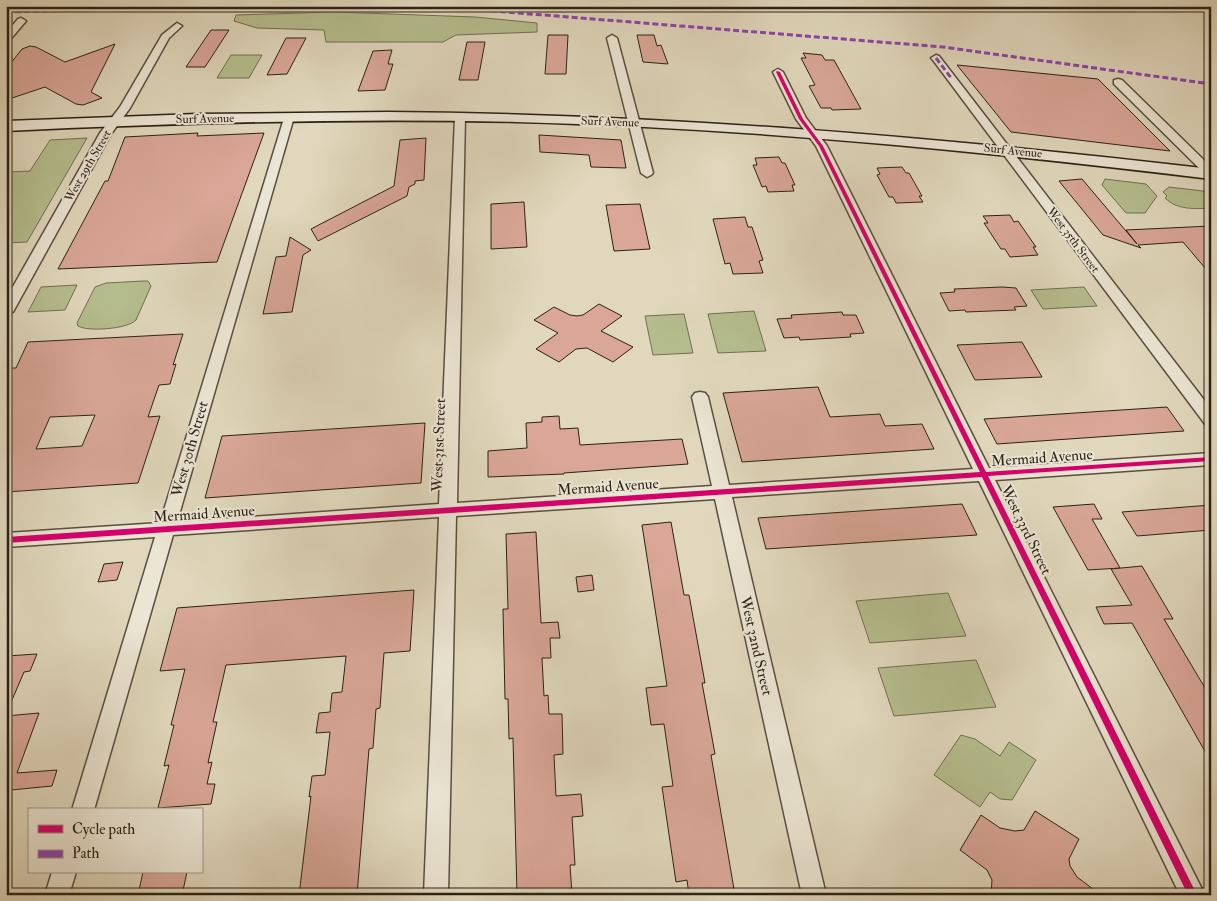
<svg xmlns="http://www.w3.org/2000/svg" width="1217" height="901" font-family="'IM FELL Double Pica',serif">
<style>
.green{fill:#b5bd8e;stroke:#707052}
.building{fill:#d9a697;stroke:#2c2217;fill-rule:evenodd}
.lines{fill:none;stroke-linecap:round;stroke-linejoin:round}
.street-casing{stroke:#594f40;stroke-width:3}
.secondary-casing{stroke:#2c2217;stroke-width:3}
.street{fill:#ebe5d3;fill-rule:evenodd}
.secondary{fill:#ebe5d3;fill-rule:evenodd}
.quiet{stroke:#8e44ad;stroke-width:3;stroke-dasharray:6 3;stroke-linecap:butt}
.cycleway-casing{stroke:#ebe5d3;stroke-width:3}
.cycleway{fill:#d6006c;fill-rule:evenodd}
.labels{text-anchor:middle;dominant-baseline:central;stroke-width:4;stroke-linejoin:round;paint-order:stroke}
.far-street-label{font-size:12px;fill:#2c2217;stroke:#ebe5d3}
.street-label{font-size:15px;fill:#2c2217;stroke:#ebe5d3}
</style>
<rect width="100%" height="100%" fill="#e0d7bc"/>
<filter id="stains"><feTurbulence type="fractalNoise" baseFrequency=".004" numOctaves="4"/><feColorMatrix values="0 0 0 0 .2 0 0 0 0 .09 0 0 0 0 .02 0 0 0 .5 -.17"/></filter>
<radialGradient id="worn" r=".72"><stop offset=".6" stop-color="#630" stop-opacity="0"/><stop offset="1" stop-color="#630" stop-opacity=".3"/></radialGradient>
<!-- green -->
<g class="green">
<path d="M334,12L475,17L537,23V32L456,35L443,42H326L324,30L257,28L234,21L236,15Z"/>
<path d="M231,55H262L249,78H217Z"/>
<path d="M87,138L27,242L6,243V172L30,171L50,140Z"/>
<path d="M1105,179L1146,184L1157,196L1145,213H1126L1102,185Z"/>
<path d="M1169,187L1211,192V208C1195,209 1177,210 1165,198L1167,196L1163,192Z"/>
<path d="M143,281H148L151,286L136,320C128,329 88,332 78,326L77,323L95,287L106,283Z"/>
<path d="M77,285L65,310L28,312L41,287Z"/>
<path d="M1084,287L1097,306L1043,309L1031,290Z"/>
<path d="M754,311L766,351L718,353L708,314Z"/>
<path d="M684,314L693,353L653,355L645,316Z"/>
<path d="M948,593L966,636L870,643L856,601Z"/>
<path d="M976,660L996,707L894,716L878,668Z"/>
<path d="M961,735L975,739L1000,756L1009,742L1036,760L1012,800L1000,799L990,792L980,807L934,775Z"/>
</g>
<!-- building -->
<g class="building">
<path d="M211,30H229L205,67H186Z"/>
<path d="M548,35H568L566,74H545Z"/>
<path d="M637,35H654L657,46L661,45L668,64L643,62Z"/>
<path d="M286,38H306L287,74L267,75Z"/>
<path d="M467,42H485L478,80H459Z"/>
<path d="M115,44L91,92L102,98L83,105L76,104L45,87L6,100V69L22,49L30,46L36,47L65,62Z"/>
<path d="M392,50L388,64H393L385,90L358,91L373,51Z"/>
<path d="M803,53L822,55L825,60H834L861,109L832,110L831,108H821L809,86L815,85L801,58H806Z"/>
<path d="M957,65L1098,79L1170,151L1011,132Z"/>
<path d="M198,133L197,136L264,133L217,262L58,269L105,181H108L125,137Z"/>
<path d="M539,135L621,140L626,168L591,167L589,155L540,152Z"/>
<path d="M426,138L424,180L415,181V184L409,187L407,196L318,241L311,229L394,186L400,140Z"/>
<path d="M779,157L782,163H785L795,185H792L794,191L768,192L766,186L762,187L760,182L753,165H757L755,158Z"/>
<path d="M902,167L906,173H909L922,196H919L923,202L896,203L893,197H889L877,175L880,174L877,168Z"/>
<path d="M1082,179L1137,244L1126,230L1211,226V275L1183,242L1138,245L1141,248L1103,235L1059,181Z"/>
<path d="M524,202L527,247L491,249V204Z"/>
<path d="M640,204L650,249L614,251L606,205Z"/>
<path d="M1010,215L1014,222L1018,221L1036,247H1033L1038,255L1010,257L1005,249H1001L984,223H988L983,216Z"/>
<path d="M745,217L748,227H752L763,260L759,261L763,273L733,274L730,263L725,264L713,219Z"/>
<path d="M290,237L311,250L303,255L292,312L263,314L276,257L286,256Z"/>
<path d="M1002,287L1016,288L1027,306L1014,307L1016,310L966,312L965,310L949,311L940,293L955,292L954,289Z"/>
<path d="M599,304L622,316L601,331L633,347L613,362L587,348L576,349L559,362L536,349L558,333L534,320L554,307L570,315L577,316L583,315Z"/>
<path d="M842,312L843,315H856L864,333L850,334L851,337L800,340L799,337L784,338L777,319L792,318L791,315Z"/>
<path d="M183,334L173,365L176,364L170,384L159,385L148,417L160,416L138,483L6,492V379L12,368H16L28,342ZM95,415L82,446L36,449L50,417Z"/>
<path d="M1022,342L1042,377L975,380L957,345Z"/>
<path d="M818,387L830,417L880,414L885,426L922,424L934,449L742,462L723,393Z"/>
<path d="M1167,407L1184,431L997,444L984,419Z"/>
<path d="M559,416L560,429L578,428L580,445L682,439L688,464L564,473V474L488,477V451L527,448L526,423L542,422V417Z"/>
<path d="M425,423L421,483L205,498L222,436Z"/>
<path d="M962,504L977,535L766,549L758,518Z"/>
<path d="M1094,504L1102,519H1092L1120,568L1088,570L1053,507Z"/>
<path d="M1211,505V530L1137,536L1122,512Z"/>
<path d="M671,522L684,595H689L705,683H702L715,754L711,755L735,895H689L687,880L676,882L662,787L673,786L664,724L651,725L646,688L667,686L642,525Z"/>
<path d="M536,532L541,623L558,622L560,638H550L551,658H542L544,696L548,695L549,714H562L563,754L554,755L556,796L581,794L583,816L572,817L575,865H570L572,895H517L513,738L509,739L508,699H505L503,609H508L506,534Z"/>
<path d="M123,562L117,580L98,582L104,564Z"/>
<path d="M1142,566L1173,619H1164L1211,698V762L1132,623L1104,624L1096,607L1132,605L1111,569Z"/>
<path d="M592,575L594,590L578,592L576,577Z"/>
<path d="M414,590L410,651L384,653L380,708L376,709L373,748L369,749L357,895H299L311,796L309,797L312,776L325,775L330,732L316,733L319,713L330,712L332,693L342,692L346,656L226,665L213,722H217L208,763L212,762L207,784H215L211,804L158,808L169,765L164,766L174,725H171L185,669L160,671L177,608Z"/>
<path d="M37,654L30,671L24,672L6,714V656Z"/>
<path d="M39,713L17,773L57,770L52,786L11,790L8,798L6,797V716Z"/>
<path d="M1035,811L1079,839L1069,859L1070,866L1077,877L1101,895H991L992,880L987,870L960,850L981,815L1000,828L1015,831L1024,830Z"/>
<path d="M143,872H187L182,895H138Z"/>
</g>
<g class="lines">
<defs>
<g id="street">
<path d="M21,18L26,21L9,41L6,42V33L18,19Z"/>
<path d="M177,23L182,26L169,38L130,108L111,134L13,312L6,316V299L100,133L120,107L162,35Z"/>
<path d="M612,35L617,38L653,173L651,175L647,177L641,173L607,38Z"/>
<path d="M936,55L939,56L1211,409V425L1205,424L933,60L931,58Z"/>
<path d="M778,69L783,72L806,118L827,146L989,468L1211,453V465L995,480L1205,895H1180L979,481L732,497L826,895H802L715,499L456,516L448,895H424L439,517L173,535L94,810H72L155,537L6,547V533L160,523L285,115H293L294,117L177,522L439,504L455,117L460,114L465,117L457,503L712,486L692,397L695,393L700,392L705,393L708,397L729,485L973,469L816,146L796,119L773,72Z"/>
<path d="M1118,79L1122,80L1211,167V177L1207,176L1114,84V80Z"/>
<path d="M52,872H76L69,895H45Z"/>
</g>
<path id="secondary" d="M388,112C664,114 937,137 1211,169V179C980,151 748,128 516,122C346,118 176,123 6,131V121L197,114Z"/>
</defs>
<!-- street casing -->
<use href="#street" class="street-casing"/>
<!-- secondary casing -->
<use href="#secondary" class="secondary-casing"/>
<!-- street -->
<use href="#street" class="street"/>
<!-- secondary -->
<use href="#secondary" class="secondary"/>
<!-- quiet -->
<g class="quiet">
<path d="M374,6L481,10L943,47L1211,84"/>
<path d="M6,12L277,6"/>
<path d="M936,58L952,79"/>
</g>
<defs>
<path id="cycleway" d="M777,71L780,72L803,119L823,146L986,472L1211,457V461L988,476L1197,895H1188L982,477L6,543V537L980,472L819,146L799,119L776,72Z"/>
</defs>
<!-- cycleway casing -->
<use href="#cycleway" class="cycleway-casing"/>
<!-- cycleway -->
<use href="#cycleway" class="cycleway"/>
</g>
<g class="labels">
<!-- far-street labels -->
<g class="far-street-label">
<text transform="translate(205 119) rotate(-1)">Surf Avenue</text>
<text transform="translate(610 122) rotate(2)">Surf Avenue</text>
<text transform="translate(1013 151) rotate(6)">Surf Avenue</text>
<text transform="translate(88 166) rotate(-60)">West 29th Street</text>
<text transform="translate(1073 240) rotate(53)">West 35th Street</text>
</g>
<!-- street labels -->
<g class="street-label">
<text transform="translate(439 445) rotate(-88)">West 31st Street</text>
<text transform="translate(190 449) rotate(-74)">West 30th Street</text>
<text transform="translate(1042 458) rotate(-4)">Mermaid Avenue</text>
<text transform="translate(608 487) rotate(-4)">Mermaid Avenue</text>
<text transform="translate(204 514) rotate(-4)">Mermaid Avenue</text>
<text transform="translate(1026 530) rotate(64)">West 33rd Street</text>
<text transform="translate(756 646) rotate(77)">West 32nd Street</text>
</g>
</g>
<!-- margin -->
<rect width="1217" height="901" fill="none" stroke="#e0d7bc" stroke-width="25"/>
<rect x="8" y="8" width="1202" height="886" fill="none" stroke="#2c2217" stroke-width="2.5"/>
<rect x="12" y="12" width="1192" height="876" fill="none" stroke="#2c2217"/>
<!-- legend -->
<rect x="28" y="808" width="175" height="65" fill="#ebe5d3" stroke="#9f9788"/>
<rect x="38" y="825" width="25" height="8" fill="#d6006c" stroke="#9f9788"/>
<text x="72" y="834" font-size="15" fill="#2c2217">Cycle path</text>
<rect x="38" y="850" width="25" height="8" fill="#8e44ad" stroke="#9f9788"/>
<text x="72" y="858" font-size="15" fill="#2c2217">Path</text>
<rect width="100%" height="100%" filter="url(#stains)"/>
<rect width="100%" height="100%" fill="url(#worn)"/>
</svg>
